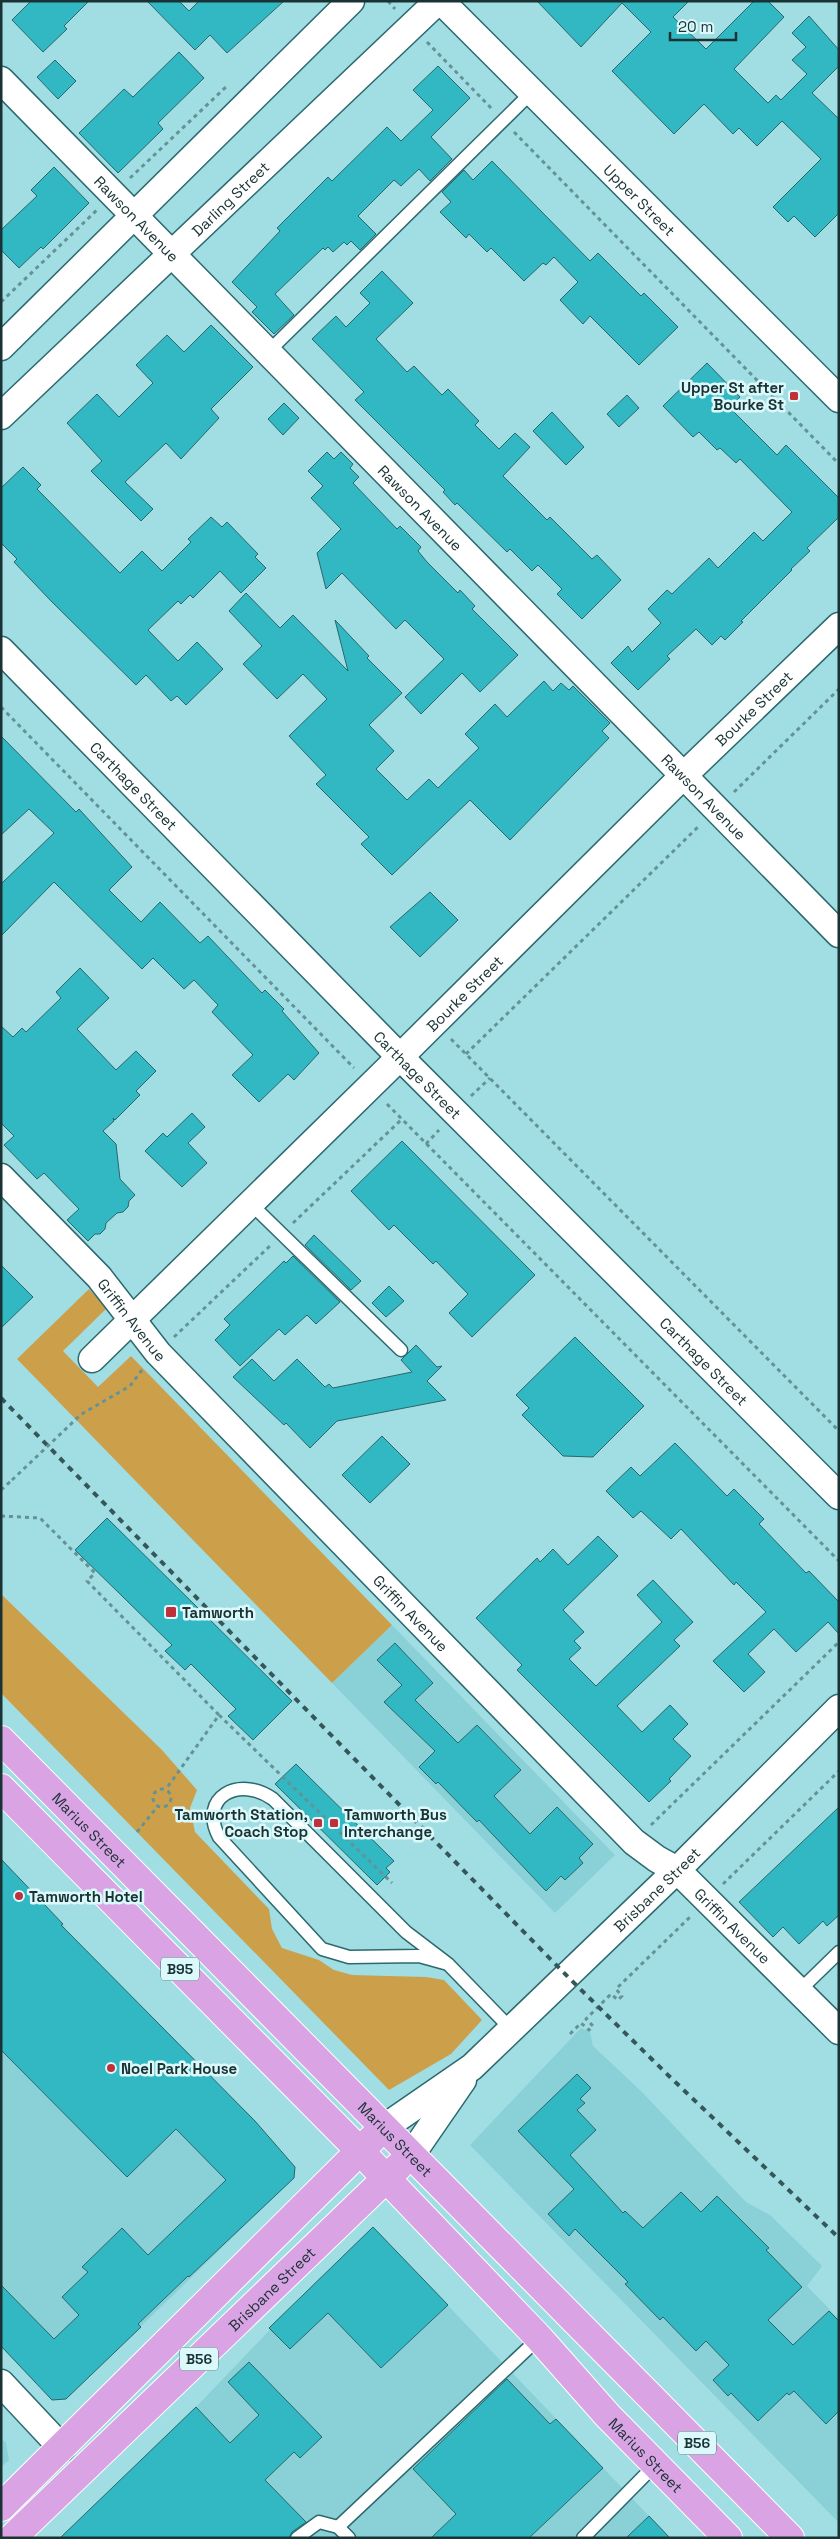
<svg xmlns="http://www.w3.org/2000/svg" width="840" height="2539" font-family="'Space Grotesk',sans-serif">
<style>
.built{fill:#8ad1d7}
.green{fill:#cca04b}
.building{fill:#31b8c2;stroke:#2a676c}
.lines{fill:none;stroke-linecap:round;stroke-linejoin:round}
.lane-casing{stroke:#2c696e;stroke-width:15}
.street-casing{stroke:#2c696e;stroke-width:29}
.primary-casing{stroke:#fff;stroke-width:30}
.path{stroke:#659296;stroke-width:3;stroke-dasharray:4 4;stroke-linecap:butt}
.lane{stroke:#fff;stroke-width:12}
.street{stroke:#fff;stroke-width:26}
.primary{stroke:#daa3e3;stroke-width:28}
.rail{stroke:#36575a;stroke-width:4;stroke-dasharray:6 6;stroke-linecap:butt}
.path-bridge{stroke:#659296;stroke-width:3;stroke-dasharray:4 4;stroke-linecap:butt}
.poi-dot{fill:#c0303a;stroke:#dbf9fb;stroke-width:2}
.labels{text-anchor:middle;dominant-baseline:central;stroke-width:5;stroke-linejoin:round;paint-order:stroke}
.shield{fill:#dbf9fb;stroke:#536e70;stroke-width:1}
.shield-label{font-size:14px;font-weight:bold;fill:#193234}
.street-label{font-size:15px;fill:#193234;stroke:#dbf9fb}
.poi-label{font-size:15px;font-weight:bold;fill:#193234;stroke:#dbf9fb;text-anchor:start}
</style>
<rect width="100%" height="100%" fill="#a0dee3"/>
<!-- built -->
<g class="built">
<path d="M392,1625L615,1855L555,1913L332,1683Z"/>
<path d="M1,1860L63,1924L66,1930L255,2121L295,2167L294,2178L66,2399L52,2400L1,2347Z"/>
<path d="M581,2028L590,2032L593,2046L641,2091L746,2202L770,2215L822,2266L807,2286L839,2319V2523L470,2145Z"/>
<path d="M373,2227L670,2538H60L196,2407L307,2291Z"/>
<path d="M1,2438L6,2443L9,2460L1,2467Z"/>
</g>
<!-- green -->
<g class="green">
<path d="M89,1289L107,1308L63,1351L98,1387L131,1356L392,1625L332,1683L17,1359Z"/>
<path d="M1,1594L162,1750L197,1790L190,1808L195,1832L269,1909L272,1929L282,1948L319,1960L334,1970L352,1975L426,1977L444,1980L482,2020L451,2054L389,2090L1,1693Z"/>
</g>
<!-- building -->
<g class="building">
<path d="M31,1H89L64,26L67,29L43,52L12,20Z"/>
<path d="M147,1H179L189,11L199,1H284L227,53L210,35L195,50Z"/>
<path d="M537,1H689L673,17L706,49L754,1H768L784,17L734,69L768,103L776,95L781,100L807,74L792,60L806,47L792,33L809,16L839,50V66L812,93L839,119V213L815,237L794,216L788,222L773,207L821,159L782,121L757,146L739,128L733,134L704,104L674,134L612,71L651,32L622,3L581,47Z"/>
<path d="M179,52L204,78L158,123L163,129L118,173L79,133L124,89L133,97Z"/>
<path d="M55,60L76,81L58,99L37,77Z"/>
<path d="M438,66L470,98L431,137L452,159L430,181L419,169L401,186L394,180L358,216L376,234L360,250L351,241L347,245L344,242L333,252L328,247L325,250L323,248L275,294L294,315L274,334L252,312L257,307L232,282L280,231L277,228L328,177L332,181L387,127L401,141L433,110L413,90Z"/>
<path d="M492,161L590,261L598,253L641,296L644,293L678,327L639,365L590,316L583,324L560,300L578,282L554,257L546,265L543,263L524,281L491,248L487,252L469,234L466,238L440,212L451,202L442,192L464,170L473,180Z"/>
<path d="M54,167L89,203L43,249L41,247L19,268L1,250V230L37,196L31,190Z"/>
<path d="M382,271L413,303L376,339L407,372L414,366L442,395L448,389L479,421L475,425L499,449L515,433L530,447L503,476L547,520L550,517L592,559L597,555L621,580L582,619L557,594L562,589L538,565L532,571L510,549L507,552L457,503L455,505L443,492L445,490L355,400L364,392L312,339L336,316L346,327L370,303L360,293Z"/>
<path d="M211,325L253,367L211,409L219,418L181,459L166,443L125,482L153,509L141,521L91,471L102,461L67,423L97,394L119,417L153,383L136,365L167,335L184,352Z"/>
<path d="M707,363L740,397L729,407L777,455L786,445L839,498V517L807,548L810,551L791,569L792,570L741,621L743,622L725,640L721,636L712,645L696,629L667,656L670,659L638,690L611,663L628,646L632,652L661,623L648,609L667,590L672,594L709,558L718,568L754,532L763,541L792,512L740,459L736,463L720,448L717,450L699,432L693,437L663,406Z"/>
<path d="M627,395L639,408L619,427L607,414Z"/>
<path d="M284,403L299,418L283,435L268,419Z"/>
<path d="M552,412L584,447L566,465L533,431Z"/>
<path d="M327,452L334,459L341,452L353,464L350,468L359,477L353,483L397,529L400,526L421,547L418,551L427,562L458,593L460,590L475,606L472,609L518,655L480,692L462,673L421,714L405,697L444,659L405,620L396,629L342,573L326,589L317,553L341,529L311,498L323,486L308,471Z"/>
<path d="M23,467L41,485L37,489L120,573L142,551L162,571L191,542L188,539L211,517L222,527L227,522L258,554L255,557L266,568L241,593L220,571L193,598L190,595L181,604L178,601L148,630L178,661L197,642L223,669L186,705L177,696L171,701L146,675L136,685L51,601L14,562L17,559L1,543V488Z"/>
<path d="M246,593L280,628L293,615L348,671L335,620L369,656L367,658L402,693L369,725L394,751L376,769L407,800L429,779L438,788L479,748L465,734L495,704L507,717L544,681L553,691L561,683L569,690L573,686L610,723L602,731L609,738L510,840L470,800L392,875L361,844L369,837L316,784L326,775L289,736L327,699L303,674L277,699L243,664L262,646L229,611Z"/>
<path d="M1,736L76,812L79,809L132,867L109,890L141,922L160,902L200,943L208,936L262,993L265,990L284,1009L282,1011L319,1053L294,1080L288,1074L259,1102L232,1075L253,1055L212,1012L218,1005L194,980L184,989L153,958L142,969L54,882L1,936V884L54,833L29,809L1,835Z"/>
<path d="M430,892L458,920L420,957L390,927Z"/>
<path d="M80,968L109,998L77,1029L116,1070L136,1051L156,1071L136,1091L140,1095L115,1120L113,1118L114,1121L103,1131L116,1144L120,1179L135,1195L129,1201L128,1207L123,1212L117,1213L106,1223L105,1229L100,1234H95L88,1241L67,1220L79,1209L44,1173L37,1179L4,1145L14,1136L1,1123V1026L13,1037L22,1028L26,1032L61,998L56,992Z"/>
<path d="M192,1113L205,1127L188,1143L207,1163L182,1187L145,1151L163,1133L167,1137Z"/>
<path d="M402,1141L535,1275L472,1337L449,1313L468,1294L436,1261L433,1264L394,1225L389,1230L351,1191Z"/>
<path d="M314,1235L361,1281L351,1290L305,1245Z"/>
<path d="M293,1256L340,1302L316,1324L307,1315L285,1335L279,1329L240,1366L215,1340L230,1325L224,1319L284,1261L286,1263Z"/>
<path d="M1,1265L33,1297L1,1328Z"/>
<path d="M389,1286L404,1301L386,1317L372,1303Z"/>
<path d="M575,1337L644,1406L593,1457L563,1456L522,1415L529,1408L516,1395Z"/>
<path d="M416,1345L437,1367L442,1366L427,1381L446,1400L337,1421L310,1448L286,1423L284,1425L233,1377L252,1359L274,1381L297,1359L325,1387L329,1384L333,1388L412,1372L401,1360Z"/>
<path d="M382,1436L410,1464L370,1503L342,1475Z"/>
<path d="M675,1443L727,1496L734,1489L764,1519L759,1524L806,1573L809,1571L839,1602V1634L828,1622L796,1652L774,1629L748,1654L765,1672L744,1692L713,1661L766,1612L736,1582L734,1585L681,1529L671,1539L641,1511L633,1518L606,1491L631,1467L640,1476Z"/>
<path d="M107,1518L292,1701L253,1740L228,1716L236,1709L191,1664L185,1670L165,1651L172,1645L75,1550Z"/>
<path d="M598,1536L618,1556L563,1610L584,1632L574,1641L581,1648L569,1659L596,1686L662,1622L637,1595L653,1580L693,1622L674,1640L680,1646L617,1706L642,1732L670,1705L688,1724L673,1739L691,1756L669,1779L671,1781L649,1802L517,1670L522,1665L476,1618L537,1558L540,1562L553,1549L568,1565Z"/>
<path d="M395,1643L433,1683L415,1700L458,1743L477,1725L521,1770L494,1796L530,1834L557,1807L593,1844L579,1858L583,1863L565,1880L561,1876L546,1891L479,1820L477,1822L438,1782L436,1784L419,1767L435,1751L384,1702L402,1685L377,1660Z"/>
<path d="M296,1764L394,1861L386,1868L390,1872L377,1885L275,1784Z"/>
<path d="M839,1807V1915L827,1926L823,1921L799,1944L783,1927L773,1937L739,1902Z"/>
<path d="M1,1859L63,1924L61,1925L255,2121L295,2167L294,2178L189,2277L188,2276L138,2324L141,2327L66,2399L52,2400L1,2346V2285L54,2339L79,2315L62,2297L88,2272L82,2267L122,2228L148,2255L226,2180L176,2129L127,2177L1,2050Z"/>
<path d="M577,2074L591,2088L580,2099L585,2103L577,2110L596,2130L570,2155L623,2213L625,2211L643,2228L681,2192L701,2212L717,2196L769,2248L766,2250L802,2287L768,2320L793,2345L829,2311L839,2321V2411L826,2424L794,2391L789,2395L787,2393L758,2421L731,2393L728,2396L713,2380L729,2365L706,2341L696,2351L663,2317L660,2320L625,2284L628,2282L575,2229L569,2236L548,2214L574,2189L518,2131Z"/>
<path d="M373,2227L448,2305L381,2368L328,2313L290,2349L269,2328Z"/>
<path d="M249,2362L322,2437L300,2458L294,2452L265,2480L306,2522L292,2532L289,2538H60L196,2407L230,2443L259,2415L228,2382Z"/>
<path d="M507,2379L550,2424L556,2419L603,2468L529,2538H431L456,2514L413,2469Z"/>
<path d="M649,2516L670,2538H626Z"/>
</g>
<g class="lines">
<defs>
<g id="lane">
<path d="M268,352L532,92"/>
<path d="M250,1203L401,1350"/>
<path d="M448,1964L419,1956L349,1957L322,1949L219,1837C198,1797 239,1775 273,1799L406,1932L448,1964L512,2030"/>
<path d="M799,1991L839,1952"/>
<path d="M338,2527L539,2338"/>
<path d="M297,2538L319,2522L338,2527L349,2538"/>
<path d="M583,2538L655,2465"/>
</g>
<g id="street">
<path id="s1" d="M441,1L839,399"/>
<path id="s2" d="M1,80L839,934"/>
<path d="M1,347L351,1"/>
<path id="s3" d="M1,416L438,1"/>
<path id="s4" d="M1,650L400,1057L839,1496"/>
<path id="s5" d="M1,1177L99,1277L158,1353L634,1842L657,1859L677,1870L839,2031"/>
<path id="s6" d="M92,1359L400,1057L683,776L839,626"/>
<path id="s7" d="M385,2127L472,2067L677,1870L839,1708"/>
<path d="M412,2154L463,2080"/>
<path d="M1,2383L62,2448"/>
</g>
<g id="primary">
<path id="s8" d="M1,1740L790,2538"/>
<path id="s9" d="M1,1788L360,2151L539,2338L608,2416L728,2538"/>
<path d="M1,2507L373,2138"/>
<path id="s10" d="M12,2538L398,2167"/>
</g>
</defs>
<!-- lane casing -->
<use href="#lane" class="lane-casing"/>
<!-- street casing -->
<use href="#street" class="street-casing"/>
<!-- primary casing -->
<use href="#primary" class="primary-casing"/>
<!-- path -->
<g class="path">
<path d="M388,1L395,9"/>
<path d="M427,42L492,109"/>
<path d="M514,132L839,464"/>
<path d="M130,178L227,86"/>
<path d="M1,302L97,210"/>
<path d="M1,707L354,1068"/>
<path d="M734,792L839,689"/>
<path d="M451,1039L839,1431"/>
<path d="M466,1054L699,826"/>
<path d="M471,1096L490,1078"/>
<path d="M387,1104L839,1561"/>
<path d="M426,1144L439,1130"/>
<path d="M293,1223L402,1119"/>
<path d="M174,1337L271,1245"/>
<path d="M70,1425L80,1415L130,1386L142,1370"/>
<path d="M1,1490L12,1480"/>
<path d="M1,1516L40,1518L95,1573L87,1581L219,1715L166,1789"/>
<path d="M219,1715L392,1883"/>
<circle cx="162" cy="1798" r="9"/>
<path d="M651,1825L839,1642"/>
<path d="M137,1832L158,1806"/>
<path d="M723,1884L839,1771"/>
<path d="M570,2034L581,2023L589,2030L593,2026L586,2019L611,1994L618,2000L622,1996L616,1989L690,1917"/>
</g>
<!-- lane -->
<use href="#lane" class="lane"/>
<!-- street -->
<use href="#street" class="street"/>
<!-- primary -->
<use href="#primary" class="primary"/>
<!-- rail -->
<path class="rail" d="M1,1398L568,1977L670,2077L839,2238"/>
<!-- path-bridge -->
<path class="path-bridge" d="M12,1480L70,1425"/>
</g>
<!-- markers -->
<g class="poi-dot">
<rect x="789" y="391" width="10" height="10" rx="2.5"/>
<rect x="165" y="1606" width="12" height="12" rx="2.5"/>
<rect x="313" y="1818" width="10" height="10" rx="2.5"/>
<rect x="329" y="1818" width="10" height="10" rx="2.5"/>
<circle cx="19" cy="1896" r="5"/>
<circle cx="111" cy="2068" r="5"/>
</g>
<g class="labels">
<!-- shield labels -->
<g class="shield">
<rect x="161" y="1957.5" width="38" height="23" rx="4"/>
<rect x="180" y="2347.5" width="38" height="23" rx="4"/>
<rect x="678" y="2431.5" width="38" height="23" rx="4"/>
</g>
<g class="shield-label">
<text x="180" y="1969">B95</text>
<text x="199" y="2359">B56</text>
<text x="697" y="2443">B56</text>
</g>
<!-- street labels -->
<g class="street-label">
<text stroke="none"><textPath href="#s3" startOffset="316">Darling Street</textPath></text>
<text stroke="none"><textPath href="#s1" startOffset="281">Upper Street</textPath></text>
<text stroke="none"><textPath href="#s2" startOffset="194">Rawson Avenue</textPath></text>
<text stroke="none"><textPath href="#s2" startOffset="599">Rawson Avenue</textPath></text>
<text stroke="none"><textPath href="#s6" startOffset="928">Bourke Street</textPath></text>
<text stroke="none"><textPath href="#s4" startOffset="190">Carthage Street</textPath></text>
<text stroke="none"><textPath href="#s2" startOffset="1004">Rawson Avenue</textPath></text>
<text stroke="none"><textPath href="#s6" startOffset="522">Bourke Street</textPath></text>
<text stroke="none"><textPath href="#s4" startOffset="595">Carthage Street</textPath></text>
<text stroke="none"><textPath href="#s5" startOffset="194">Griffin Avenue</textPath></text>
<text stroke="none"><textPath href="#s4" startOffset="1000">Carthage Street</textPath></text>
<text stroke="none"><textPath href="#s5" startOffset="599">Griffin Avenue</textPath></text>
<text stroke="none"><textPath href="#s8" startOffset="126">Marius Street</textPath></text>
<text stroke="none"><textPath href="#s7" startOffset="362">Brisbane Street</textPath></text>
<text stroke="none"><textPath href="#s5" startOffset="1049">Griffin Avenue</textPath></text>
<text stroke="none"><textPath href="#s8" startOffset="561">Marius Street</textPath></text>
<text stroke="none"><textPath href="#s10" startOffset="360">Brisbane Street</textPath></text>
<text stroke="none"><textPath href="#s9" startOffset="928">Marius Street</textPath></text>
</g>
<!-- poi labels -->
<g class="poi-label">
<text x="784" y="387" text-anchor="end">Upper St after<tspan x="784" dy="17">Bourke St</tspan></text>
<text x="182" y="1612">Tamworth</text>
<text x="308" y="1814" text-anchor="end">Tamworth Station,<tspan x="308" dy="17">Coach Stop</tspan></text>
<text x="344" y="1814">Tamworth Bus<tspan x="344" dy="17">Interchange</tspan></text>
<text x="29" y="1896">Tamworth Hotel</text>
<text x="121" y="2068">Noel Park House</text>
</g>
</g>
<!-- border -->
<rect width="840" height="2539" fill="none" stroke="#193234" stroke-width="5"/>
<!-- scale -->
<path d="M670 32v8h66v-8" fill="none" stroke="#193234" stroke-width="2.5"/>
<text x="678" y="32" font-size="15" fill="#193234" stroke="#dbf9fb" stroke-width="4" paint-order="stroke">20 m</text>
</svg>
